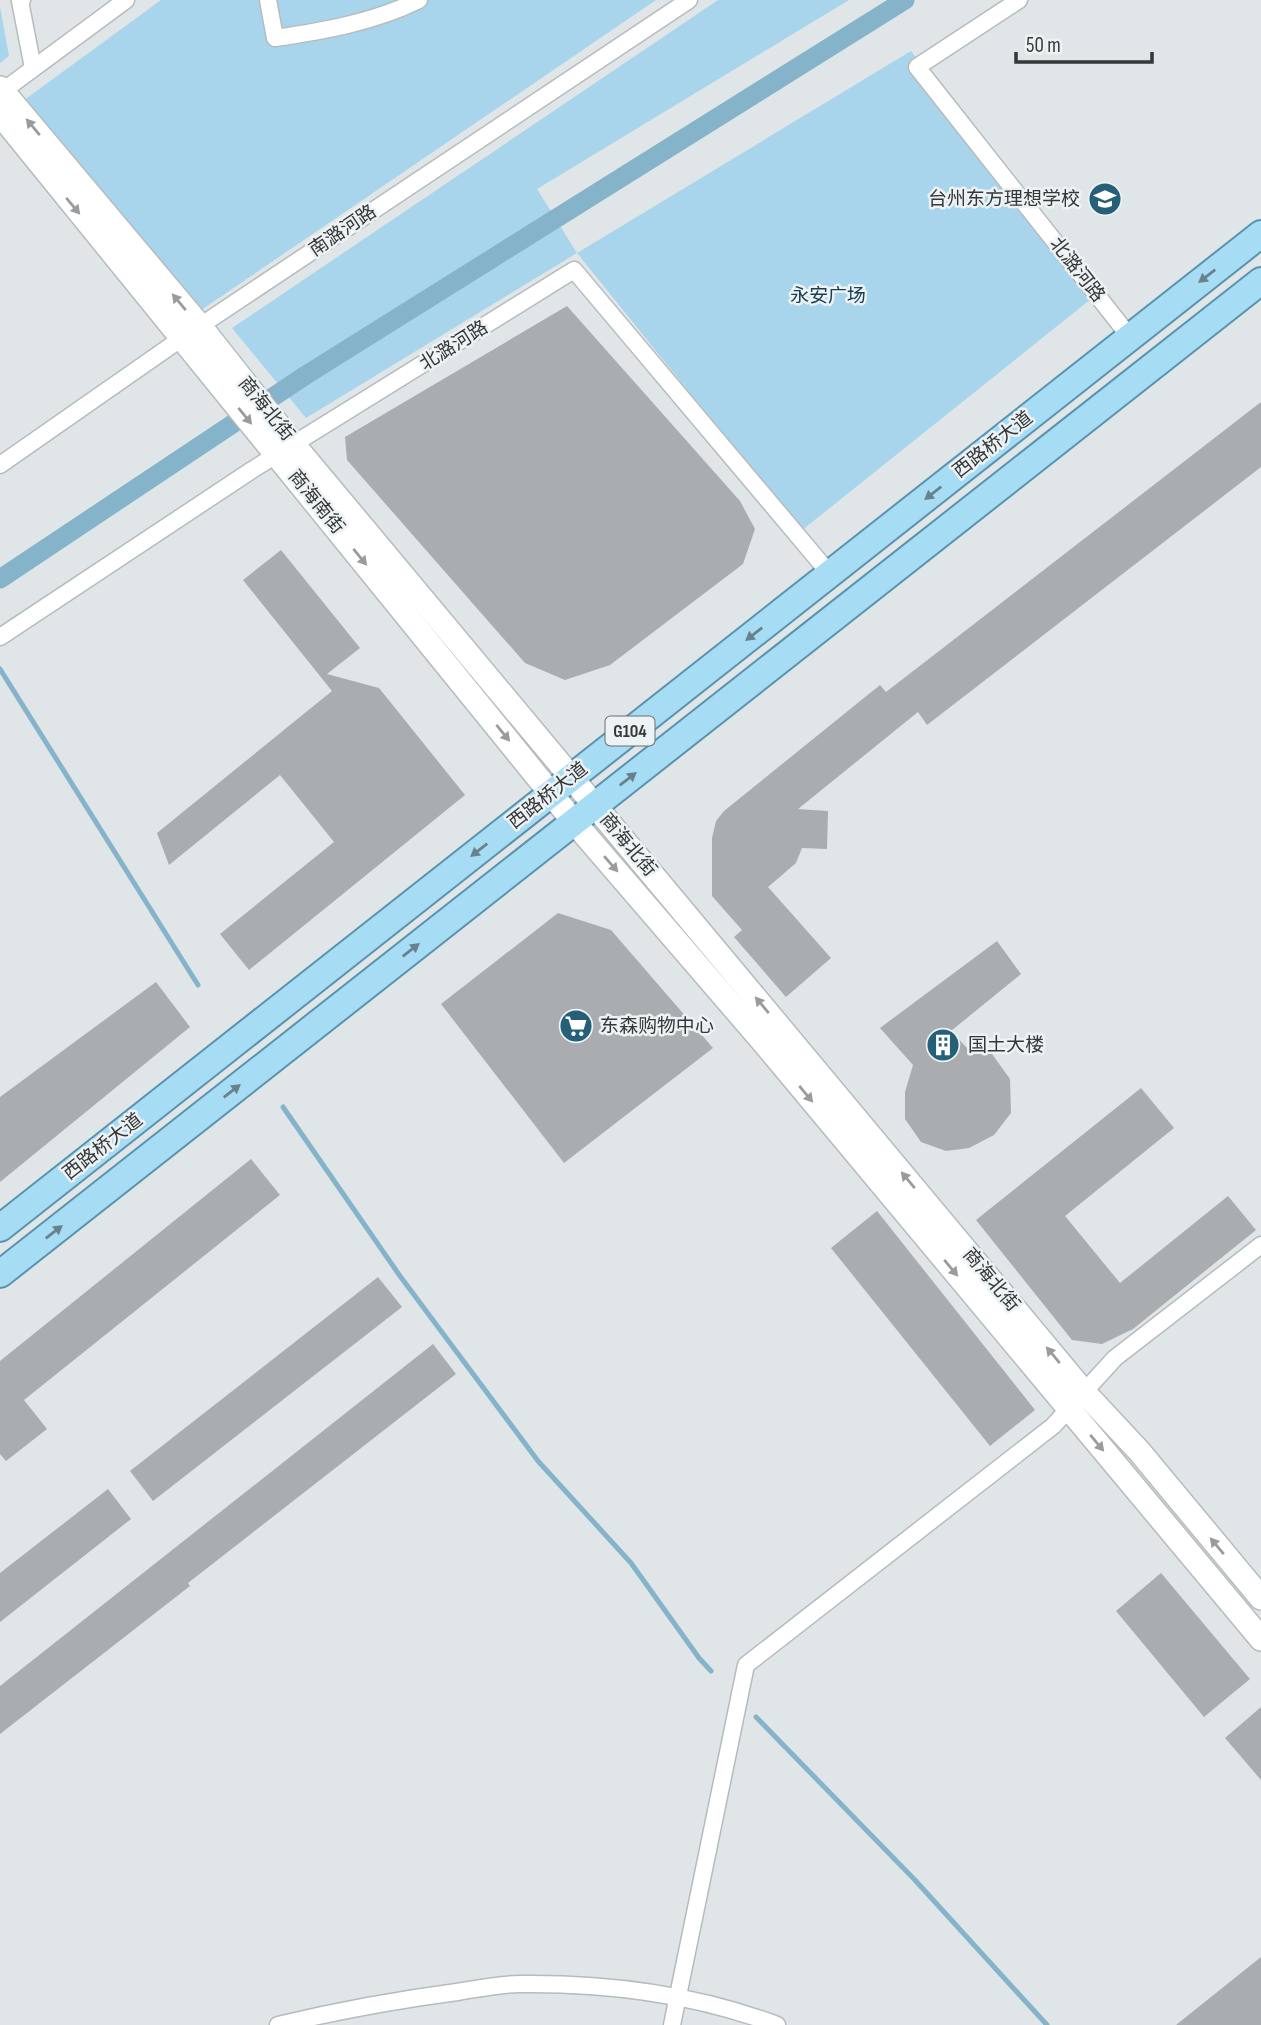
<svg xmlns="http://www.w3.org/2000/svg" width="1261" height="2025" font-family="'Sofia Sans Condensed','Noto Sans SC',sans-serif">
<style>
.green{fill:#a9d5ec}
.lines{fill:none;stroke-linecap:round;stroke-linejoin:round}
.stream{stroke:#84b3ca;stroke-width:5}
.canal{stroke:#84b3ca;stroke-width:19}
.building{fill:#a9adb0}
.street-casing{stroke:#b6bbbd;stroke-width:19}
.secondary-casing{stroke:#b6bbbd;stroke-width:26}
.primary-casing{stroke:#5993ae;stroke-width:30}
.street{stroke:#fff;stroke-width:16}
.secondary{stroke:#fff;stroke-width:23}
.primary{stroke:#a7dcf5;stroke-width:26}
.oneway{fill:#9a9b9c}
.oneway2{fill:#68818d}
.labels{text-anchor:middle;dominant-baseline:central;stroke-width:5;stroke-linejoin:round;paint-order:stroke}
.shield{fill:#edf2f4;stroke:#6c6f70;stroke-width:2}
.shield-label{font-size:18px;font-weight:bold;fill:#353738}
.poi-label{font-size:19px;fill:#353738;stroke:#edf2f4;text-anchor:start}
.street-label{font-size:19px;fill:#353738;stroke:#edf2f4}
.park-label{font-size:19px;fill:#184052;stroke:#edf2f4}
</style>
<rect width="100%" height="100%" fill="#e0e5e7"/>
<!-- green -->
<g class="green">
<path d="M161,0H656L188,319L16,106Z"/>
<path d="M718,0H849L537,189L577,253L911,51L1101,291L801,531L577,253L306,418L232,328Z"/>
<path d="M0,7L9,56L0,63Z"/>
</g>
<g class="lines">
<!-- stream -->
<g class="stream">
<path d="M0,669L198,985"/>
<path d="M283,1107L400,1276L538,1461L631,1563L699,1658L711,1671"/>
<path d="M756,1717L914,1879L1047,2025"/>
</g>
<!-- canal -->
<path class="canal" d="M0,579L306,375L905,0"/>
</g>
<!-- building -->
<g class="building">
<path d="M567,306L740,501L755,529L743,564L610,665L565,680L525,663L347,460L345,437Z"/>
<path d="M1261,402V467L927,725L918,712L798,809L828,811L827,849L802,848L796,863L768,887L831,958L786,997L734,937L742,930L712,896V838L716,821L724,811L880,685L886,692Z"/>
<path d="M281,550L360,648L327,674L379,688L465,795L249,970L220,934L334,842L280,775L169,865L157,833L332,691L243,580Z"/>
<path d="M558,913L611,930L713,1048L564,1163L441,1004Z"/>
<path d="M997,941L1021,974L951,1031L968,1049L992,1054L1010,1079L1011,1113L994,1135L969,1148L946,1151L921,1142L905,1119V1092L913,1065L880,1028Z"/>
<path d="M156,982L190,1027L0,1182V1097Z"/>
<path d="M1141,1088L1174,1128L1065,1216L1120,1283L1228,1196L1256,1230L1133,1329L1102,1344L1072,1340L976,1220Z"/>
<path d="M251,1159L280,1195L24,1400L47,1429L6,1461L0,1454V1361Z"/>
<path d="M877,1211L1035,1410L990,1446L831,1248Z"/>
<path d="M378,1277L402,1307L153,1501L130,1471Z"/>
<path d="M433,1344L456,1374L188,1583L190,1586L0,1734V1686Z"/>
<path d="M108,1489L131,1519L0,1622V1573Z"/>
<path d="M1161,1573L1250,1679L1204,1717L1116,1611Z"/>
<path d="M1261,1707V1780L1225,1738Z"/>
<path d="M1261,1957V2025H1176Z"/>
</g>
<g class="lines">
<defs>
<g id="street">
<path d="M22,0L20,1L33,68"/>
<path d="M268,0L275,38C324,31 374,22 419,0"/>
<path d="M1019,0L917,67L1130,337"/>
<path d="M0,93L126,0"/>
<path d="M0,465L182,338L689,0"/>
<path d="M0,637L252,470L574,270L830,574"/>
<path d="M278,2025C337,2011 396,2000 457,1992C477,1989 499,1984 520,1984C609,1983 695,1994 777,2025"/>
<path d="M672,2025L746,1665L1053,1426L1115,1358L1261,1245"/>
</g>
<g id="secondary">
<path d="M0,88L200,326L294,445L1084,1392L1139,1451L1261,1598"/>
<path d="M0,114L574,822L765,1044L1261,1639"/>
</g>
<g id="primary">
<path d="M0,1228L1261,234"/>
<path d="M0,1274L1261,281"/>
</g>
</defs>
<!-- street casing -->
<use href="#street" class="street-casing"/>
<!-- secondary casing -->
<use href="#secondary" class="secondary-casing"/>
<!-- primary casing -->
<use href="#primary" class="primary-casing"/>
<!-- street -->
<use href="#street" class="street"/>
<!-- secondary -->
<use href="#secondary" class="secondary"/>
<!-- primary -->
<use href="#primary" class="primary"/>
</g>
<!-- one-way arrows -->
<defs><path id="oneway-solid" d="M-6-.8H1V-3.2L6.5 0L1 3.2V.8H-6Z" transform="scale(1.75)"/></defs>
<g class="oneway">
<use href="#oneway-solid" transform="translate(33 127) rotate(-130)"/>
<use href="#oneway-solid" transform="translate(73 206) rotate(50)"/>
<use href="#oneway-solid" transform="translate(179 302) rotate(-130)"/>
<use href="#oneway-solid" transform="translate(245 416) rotate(51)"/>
<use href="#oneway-solid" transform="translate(360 557) rotate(51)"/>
<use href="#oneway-solid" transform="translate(503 733) rotate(51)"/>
<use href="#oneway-solid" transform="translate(611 864) rotate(49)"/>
<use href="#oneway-solid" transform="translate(762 1005) rotate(-130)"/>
<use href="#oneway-solid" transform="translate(806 1094) rotate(50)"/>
<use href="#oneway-solid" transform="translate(908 1180) rotate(-130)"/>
<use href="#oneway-solid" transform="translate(951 1268) rotate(50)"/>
<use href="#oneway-solid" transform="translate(1053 1355) rotate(-130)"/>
<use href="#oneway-solid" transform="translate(1097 1443) rotate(50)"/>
<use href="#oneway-solid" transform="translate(1217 1546) rotate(-130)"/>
</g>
<g class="oneway2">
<use href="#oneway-solid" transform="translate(1207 276) rotate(142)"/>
<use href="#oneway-solid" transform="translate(933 493) rotate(142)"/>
<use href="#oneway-solid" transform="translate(754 634) rotate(142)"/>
<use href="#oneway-solid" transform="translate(628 779) rotate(-38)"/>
<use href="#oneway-solid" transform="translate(479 850) rotate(142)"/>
<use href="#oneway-solid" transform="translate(411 950) rotate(-38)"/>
<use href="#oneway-solid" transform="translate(232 1091) rotate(-38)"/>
<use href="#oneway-solid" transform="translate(54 1232) rotate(-38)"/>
</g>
<!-- icons -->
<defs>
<symbol id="school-disc" viewBox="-11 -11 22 22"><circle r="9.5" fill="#255f78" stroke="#edf2f4"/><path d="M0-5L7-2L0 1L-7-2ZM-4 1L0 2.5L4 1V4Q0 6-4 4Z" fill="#fff"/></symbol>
<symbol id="supermarket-disc" viewBox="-11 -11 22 22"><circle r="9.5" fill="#255f78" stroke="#edf2f4"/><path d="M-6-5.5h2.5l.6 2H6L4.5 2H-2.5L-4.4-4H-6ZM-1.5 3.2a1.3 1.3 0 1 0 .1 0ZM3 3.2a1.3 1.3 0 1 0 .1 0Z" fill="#fff"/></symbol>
<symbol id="building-disc" viewBox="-11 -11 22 22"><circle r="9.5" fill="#255f78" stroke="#edf2f4"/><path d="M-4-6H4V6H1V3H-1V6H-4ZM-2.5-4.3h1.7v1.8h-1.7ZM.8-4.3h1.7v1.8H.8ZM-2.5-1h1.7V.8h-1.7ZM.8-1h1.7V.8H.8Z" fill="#fff"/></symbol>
</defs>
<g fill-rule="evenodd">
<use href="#school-disc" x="1086" y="180" width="38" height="38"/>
<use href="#supermarket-disc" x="557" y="1007" width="38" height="38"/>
<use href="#building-disc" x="924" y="1026" width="38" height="38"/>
</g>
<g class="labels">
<!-- shield labels -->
<rect class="shield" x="605.5" y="716.5" width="49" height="29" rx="5"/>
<g class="shield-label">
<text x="630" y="731">G104</text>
</g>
<!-- poi labels -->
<g class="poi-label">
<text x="1080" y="199" text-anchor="end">台州东方理想学校</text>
<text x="600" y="1026">东森购物中心</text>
<text x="968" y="1045">国土大楼</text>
</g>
<!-- street labels -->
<g class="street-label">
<text transform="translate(343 231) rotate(-34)">南潞河路</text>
<text transform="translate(1077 270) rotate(52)">北潞河路</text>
<text transform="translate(454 346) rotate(-32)">北潞河路</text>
<text transform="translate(266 409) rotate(51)">商海北街</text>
<text transform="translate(993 445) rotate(-38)">西路桥大道</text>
<text transform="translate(316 502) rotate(51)">商海南街</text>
<text transform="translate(548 796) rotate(-38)">西路桥大道</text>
<text transform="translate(628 845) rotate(50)">商海北街</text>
<text transform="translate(103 1147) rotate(-38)">西路桥大道</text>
<text transform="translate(991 1280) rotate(50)">商海北街</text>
</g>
<!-- park labels -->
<g class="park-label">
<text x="828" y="296">永安广场</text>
</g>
</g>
<!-- scale -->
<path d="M1016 52v10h136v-10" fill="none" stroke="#353738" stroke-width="3.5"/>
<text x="1026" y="52" font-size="21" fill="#353738" stroke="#edf2f4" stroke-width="5" paint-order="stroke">50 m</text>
</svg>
